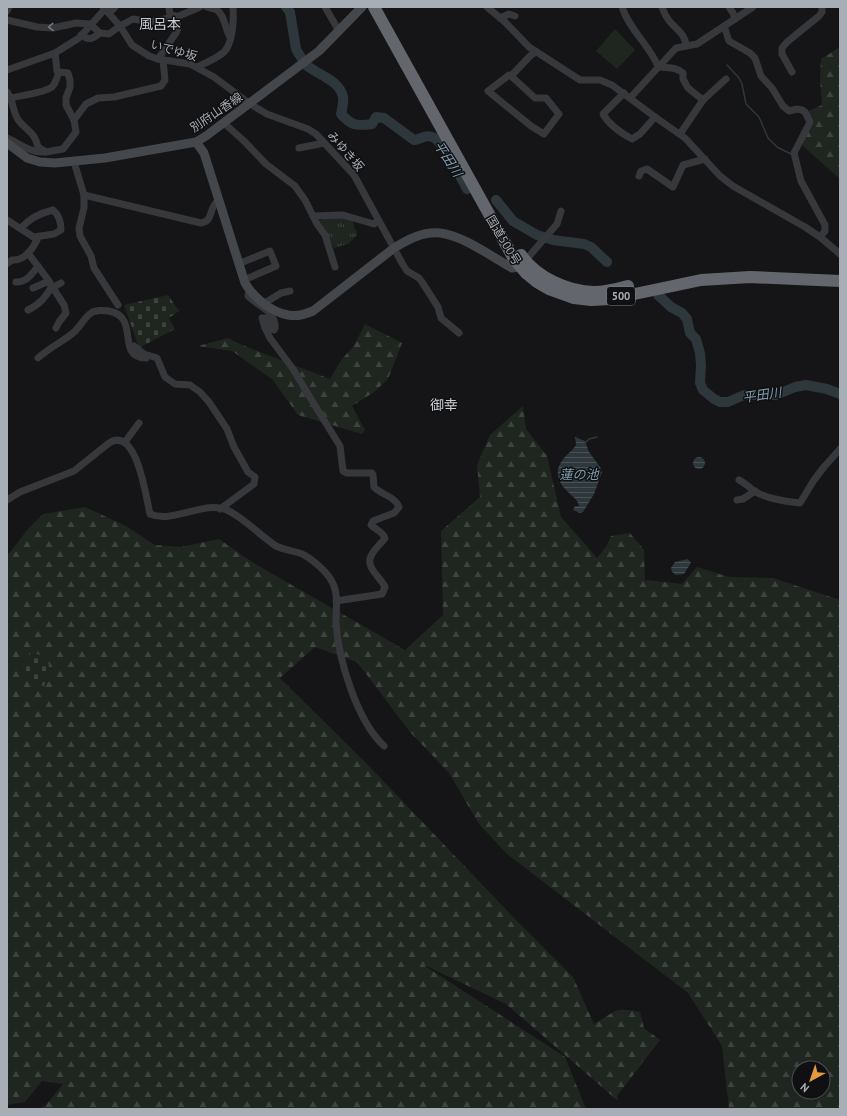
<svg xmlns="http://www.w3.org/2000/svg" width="847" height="1116" font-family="'PT Sans','Noto Sans JP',sans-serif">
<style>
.grass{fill:#1f2620}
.forest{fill:url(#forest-firs);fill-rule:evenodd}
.cemetery{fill:url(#cemetery-stones)}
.park{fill:url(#park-tufts)}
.water{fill:url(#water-rules)}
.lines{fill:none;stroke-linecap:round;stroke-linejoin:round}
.stream{stroke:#2e373c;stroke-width:1.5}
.river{stroke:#2e373c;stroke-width:10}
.street{stroke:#36383b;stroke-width:7}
.secondary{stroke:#44474b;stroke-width:9}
.highway{stroke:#63666c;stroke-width:12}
.oneway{stroke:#75797f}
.labels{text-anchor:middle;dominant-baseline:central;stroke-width:3;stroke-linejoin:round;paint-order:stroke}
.shield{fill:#101012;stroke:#7a7f85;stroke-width:1}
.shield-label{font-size:11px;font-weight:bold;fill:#a8aeb6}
.street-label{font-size:12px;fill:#a8aeb6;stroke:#101012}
.water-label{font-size:13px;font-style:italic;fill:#819faf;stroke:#101012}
.quarter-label{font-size:14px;fill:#c9ccd2;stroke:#101012}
</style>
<defs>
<pattern id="forest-firs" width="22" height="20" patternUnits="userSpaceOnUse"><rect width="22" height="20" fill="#1f2620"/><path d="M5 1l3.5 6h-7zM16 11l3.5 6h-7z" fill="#3d433e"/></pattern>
<pattern id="cemetery-stones" width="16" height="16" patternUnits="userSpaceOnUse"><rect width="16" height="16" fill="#1f2620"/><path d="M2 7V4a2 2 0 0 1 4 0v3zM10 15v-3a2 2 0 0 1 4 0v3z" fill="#3d433e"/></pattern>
<pattern id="park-tufts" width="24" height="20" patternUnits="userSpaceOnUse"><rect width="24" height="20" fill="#1f2620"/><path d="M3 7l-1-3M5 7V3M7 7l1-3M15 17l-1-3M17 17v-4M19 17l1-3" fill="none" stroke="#3d433e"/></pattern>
<pattern id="water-rules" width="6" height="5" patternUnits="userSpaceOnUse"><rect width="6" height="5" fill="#2e373c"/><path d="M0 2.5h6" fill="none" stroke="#495156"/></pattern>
</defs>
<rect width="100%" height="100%" fill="#151517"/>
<!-- grass -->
<path class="grass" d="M615,29L635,50L617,69L596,51Z"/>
<!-- forest -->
<g class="forest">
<path d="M840,47V179L803,146L800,139L812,122L808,111L822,105L820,79L821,59Z"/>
<path d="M365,324L402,343L388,379L374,392L352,406L365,430L362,434L298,415L272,379L232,351L198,346L228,338L242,345L330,379L342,359L354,346Z"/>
<path d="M523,406L526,429L547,456L561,517L597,558L606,547L611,536L630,533L644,550L645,580L682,584L697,567L729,577L773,578L840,600V1109H729L722,1046L688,993L507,854L479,824L449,773L410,732L357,662L315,647L280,678L369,766L515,919L573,977L594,1024C616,1012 612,1006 640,1012L644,1028L660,1040L617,1096L618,1101L506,1004L422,964L565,1057L586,1109H39L46,1105L63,1084L42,1081L25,1102L7,1105V556L28,529L43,514L85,507L126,526L155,545L181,547L219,539L252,562L405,650L443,615L441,531L480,497L477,465L490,435ZM799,1068H823V1092H799Z"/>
</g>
<!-- cemetery -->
<g class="cemetery">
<path d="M168,295L179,311L169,318L175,329L139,348L124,305Z"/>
<path d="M30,652L48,657L50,679L46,680L44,686L37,687L33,680H25C20,670 26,661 30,652Z"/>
</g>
<!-- park -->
<path class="park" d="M331,217L346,218L353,221L354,228L357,232L356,234L357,235L348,244L334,248L317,221Z"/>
<!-- water -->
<g class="water">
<path d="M575,437L585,441L589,452L600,467L602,472L594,494L583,512L580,513L573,510L575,506H579C578,496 560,491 558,475C556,459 576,450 576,444C576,441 575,439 575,437Z"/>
<circle cx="699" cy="463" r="6"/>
<path d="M688,559L691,563L684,574L676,575L672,572L671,568L675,562Z"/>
</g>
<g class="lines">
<!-- stream -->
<g class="stream">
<path d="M727,65L739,78L742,84L746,104L759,117L768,138L777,147L791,154"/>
<path d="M585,443L589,439L597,437"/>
</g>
<!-- river -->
<g class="river">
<path d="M286,7L290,12L296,49L302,59"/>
<path d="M305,64C317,75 340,80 343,97C344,102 342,109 341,114C352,126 356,126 372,124L376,117L384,118L414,140C420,140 425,134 432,137C443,140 461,178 467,189"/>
<path d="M496,200L513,221L537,235L553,240L584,244L591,247L607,262"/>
<path d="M658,295L671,307L682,313L687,319L690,333L696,339L700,353L701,365L700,383L703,390L714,399L720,402H728L744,395H776L795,387L806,385L827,389L840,394"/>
</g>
<!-- street -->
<g class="street">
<path d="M103,7L120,26L132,45L149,56L158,59L190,64L214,77L250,104L267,114L308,129L316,134L354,175L402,263L407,271L419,278L422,282L438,307L441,318L459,333"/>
<path d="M207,7C210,8 214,9 217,10C225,16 225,29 230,37"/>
<path d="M325,7L339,31"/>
<path d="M487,7L505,22L529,47L580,80H600L612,85L655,117L685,138L720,176L733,186L805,227L820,237L840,254"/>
<path d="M622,7C629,29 649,45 658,66"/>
<path d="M662,7C664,13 668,20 672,24C679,31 685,35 686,45"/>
<path d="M729,7L733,13L735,19"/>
<path d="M7,11L9,7"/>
<path d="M109,13L115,7"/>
<path d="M500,18L509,14L515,16"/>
<path d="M7,20L37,27L53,28L76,23L90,24L100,33L109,34L120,26L133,19L151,22L179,16L200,7"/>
<path d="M724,26L729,41L750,53L755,58L761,76L772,88L783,106L789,111L797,109L802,110L805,112L810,122L794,153L801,181L825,225V231L820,237"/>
<path d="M81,35C90,41 92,39 100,33"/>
<path d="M158,59L176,33L178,28L176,16L170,15L169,7"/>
<path d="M659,65L661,67C669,68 677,67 683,73V79L688,88L703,100"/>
<path d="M197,67C205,63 216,59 224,52C233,43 234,19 233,7"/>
<path d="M7,70L55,53L79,38L105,9"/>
<path d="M792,72L782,54V48L787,42L819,16L822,12V7"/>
<path d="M511,76L535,98H546L558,113L559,114L544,134L531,126L488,91L509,75L511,76L531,55L536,52"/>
<path d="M7,92C14,101 12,112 19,121C28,132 34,131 38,147L46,152L63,149L76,132L74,120L66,105V98L70,87V80L68,73L59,72"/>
<path d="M624,93L603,114C609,125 621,133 632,139L640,134L655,117"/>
<path d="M12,98C22,95 44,93 52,87C56,83 57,77 59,72L57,71L55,53"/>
<path d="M630,98L676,48L697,44L753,7"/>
<path d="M74,120L86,104L98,98L114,97L161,86L165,80L163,60"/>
<path d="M224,123L244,141L266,164L295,186L305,200L317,224L325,235L335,267"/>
<path d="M680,134L703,100L726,79"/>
<path d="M7,138C19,143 30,153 44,152"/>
<path d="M299,148L324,143"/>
<path d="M74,162L84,195V208L79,228L80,236L91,256L94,268L118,305"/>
<path d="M639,176L641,171L647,169L673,187L683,165L705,159"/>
<path d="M84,195L201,223C214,221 208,208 218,201"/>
<path d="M313,216L343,215L374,224L378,220"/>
<path d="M7,220L35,238L37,240C32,250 24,261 12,260L8,263"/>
<path d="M21,228C30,218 40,213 53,210C59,215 61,223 61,230L54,234L34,237"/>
<path d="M28,253L46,277L64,305L66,313L59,322L56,328"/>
<path d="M525,261L557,224L561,211"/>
<path d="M238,264L270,251L276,266L244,280"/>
<path d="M16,282C26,283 33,273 38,266"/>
<path d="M33,288L49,281"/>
<path d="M52,288L61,283"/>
<path d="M249,289L248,296C259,307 276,311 275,328L274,330L271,329L269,321L267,318H262L265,328L270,338L293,369L314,404L340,446L343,471L347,473H372L373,475L374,487C381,495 395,496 399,507L394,513L373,521L371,525C376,530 383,532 385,538C381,544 374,549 371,556C365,567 381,578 385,587L382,594L336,601"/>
<path d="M263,304L281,293L290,291"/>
<path d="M28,310C40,304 45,298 52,286"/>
<path d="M134,346L144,354L157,358L165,377L175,384L190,385L200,392L209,402L227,429L234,447L248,472L255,477L254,484L220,509"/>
<path d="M38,358C49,348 62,342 73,333C80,327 84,318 91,313C95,310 104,310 109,311C141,317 115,358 146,358"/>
<path d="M125,442L139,423"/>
<path d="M739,480C745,483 749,487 754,491C765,498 787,502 800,503L814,480L824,467L840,449"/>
<path d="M7,500L20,492L74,471L109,443C137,425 146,498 150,514C173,524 205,500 227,510C246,519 259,535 276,546C284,550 294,551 302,554C311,558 326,571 331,580C339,592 336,609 336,622C338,659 357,721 384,746"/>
<path d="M737,500L743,499L755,491"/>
</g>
<!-- secondary -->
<g class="secondary">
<path d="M196,142L204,153L245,283C254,298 271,312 288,315C297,317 306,314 313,311L394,248C407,240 423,231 440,233C462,235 492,257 512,268L520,267L523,264"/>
<path d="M7,143L27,158L40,162L55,163L105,158L196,142L206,136L319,51L362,7"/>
</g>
<!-- highway -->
<g class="highway">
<path d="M374,7L514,259L526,273L537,282L549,289L574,298L591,300L611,299L701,280L750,277L840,281"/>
<path d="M521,255C536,277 568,292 594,292C606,292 617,289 628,286"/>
</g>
</g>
<!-- one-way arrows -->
<defs><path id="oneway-chevron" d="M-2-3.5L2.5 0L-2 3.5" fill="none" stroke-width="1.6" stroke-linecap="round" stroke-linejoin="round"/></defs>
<use class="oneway" href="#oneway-chevron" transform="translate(51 27) rotate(177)"/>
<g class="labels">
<!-- shield labels -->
<rect class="shield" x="607" y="287" width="28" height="18" rx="3"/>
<g class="shield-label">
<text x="621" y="296">500</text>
</g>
<!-- street labels -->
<g class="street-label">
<text transform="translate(174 50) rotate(16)">いでゆ坂</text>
<text transform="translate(216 112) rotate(-34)">別府山香線</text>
<text transform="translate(346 151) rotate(49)">みゆき坂</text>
<text transform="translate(504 240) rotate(59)">国道500号</text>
</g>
<!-- water labels -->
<g class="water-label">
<text transform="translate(448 159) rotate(57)">平田川</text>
<text transform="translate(762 395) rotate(-8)">平田川</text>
<text x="579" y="474">蓮の池</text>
</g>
<!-- quarter labels -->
<g class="quarter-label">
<text x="160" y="24">風呂本</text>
<text x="444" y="405">御幸</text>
</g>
</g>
<!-- border -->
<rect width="847" height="1116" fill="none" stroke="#a8aeb6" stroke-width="16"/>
<!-- north arrow -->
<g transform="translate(811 1080) rotate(220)"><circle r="19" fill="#101012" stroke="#4d4f54"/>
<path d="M0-3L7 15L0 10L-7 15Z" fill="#e59a3f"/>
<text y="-6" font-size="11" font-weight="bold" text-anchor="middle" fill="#a8aeb6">N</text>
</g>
</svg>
